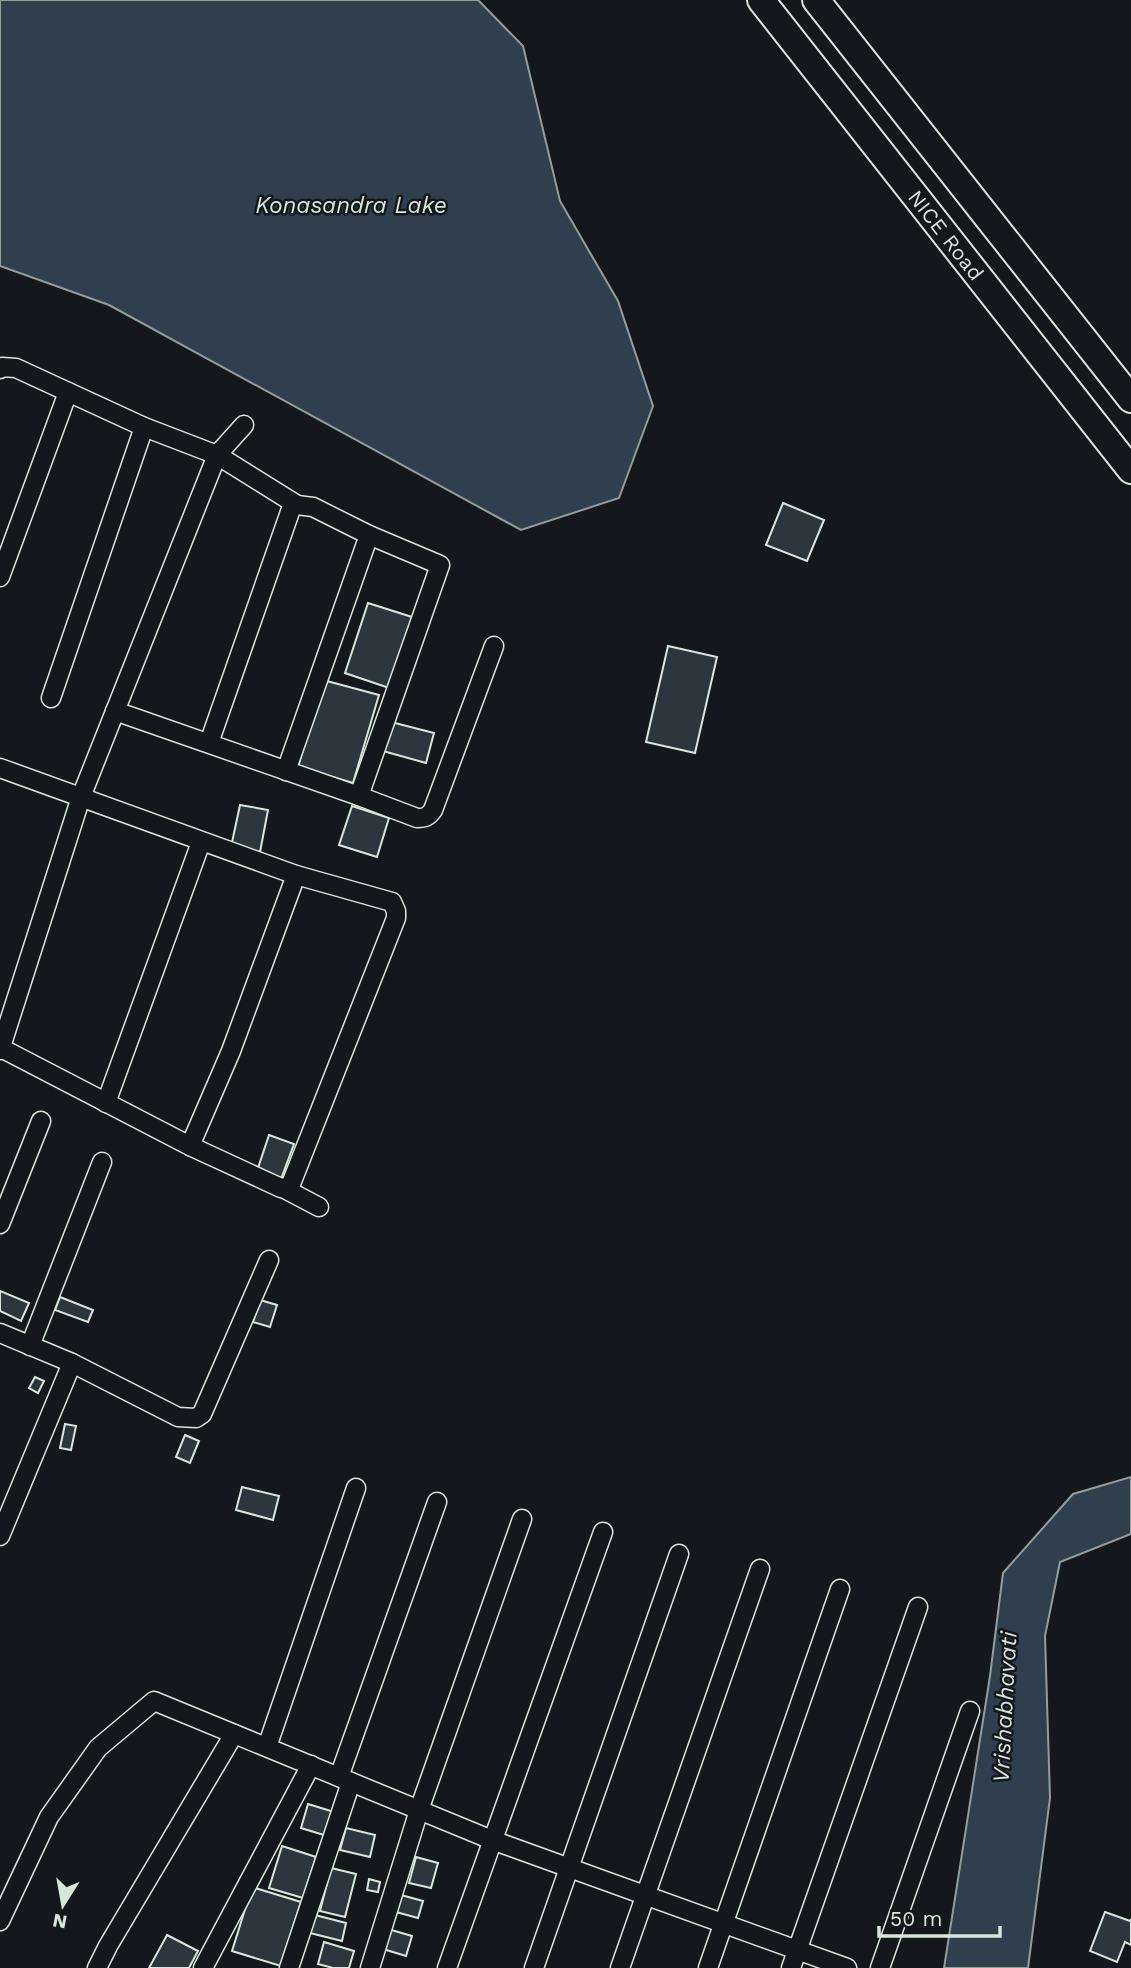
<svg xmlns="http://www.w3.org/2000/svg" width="1131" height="1968" font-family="'Work Sans',sans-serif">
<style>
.water{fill:#2f3f4d;stroke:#939e99;stroke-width:2}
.building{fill:#2c363c;stroke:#d8e6dc;stroke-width:2}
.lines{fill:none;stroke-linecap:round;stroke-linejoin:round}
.minor-casing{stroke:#d8e6dc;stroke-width:21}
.highway-casing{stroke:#d8e6dc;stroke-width:30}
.minor{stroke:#14181c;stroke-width:18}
.highway{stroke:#14181c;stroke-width:26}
.labels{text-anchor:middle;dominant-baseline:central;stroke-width:5;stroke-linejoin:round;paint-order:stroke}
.street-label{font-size:21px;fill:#d8e6dc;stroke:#14181c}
.water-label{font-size:23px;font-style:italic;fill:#d8e6dc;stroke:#14181c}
</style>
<rect width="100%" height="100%" fill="#14181c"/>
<!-- water -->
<g class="water">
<path d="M0,0H478L523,46L560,201L618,301L653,406L619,498L521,530L109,305L0,266Z"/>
<path d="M1131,1477V1534L1060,1562L1045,1636L1050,1798L1028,1968H944L990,1676L1003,1573L1073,1494Z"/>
</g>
<!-- building -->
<g class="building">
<path d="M783,503L824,520L807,561L766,545Z"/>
<path d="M368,603L415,618L392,689L345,673Z"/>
<path d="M668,646L717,657L695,753L646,742Z"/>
<path d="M323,680L379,695L353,783L298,767Z"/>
<path d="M391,722L434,733L426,763L383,751Z"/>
<path d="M240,805L268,810L260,852L231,847Z"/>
<path d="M352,806L389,818L377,857L339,845Z"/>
<path d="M269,1135L294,1144L281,1179L257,1171Z"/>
<path d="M0,1291L29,1303L21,1321L0,1311Z"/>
<path d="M60,1297L93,1310L88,1322L55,1310Z"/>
<path d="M260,1300L277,1305L270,1327L253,1322Z"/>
<path d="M35,1377L44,1381L38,1393L29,1388Z"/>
<path d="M65,1424L76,1426L71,1450L60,1448Z"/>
<path d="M185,1435L199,1441L190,1463L176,1457Z"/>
<path d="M242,1487L279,1496L273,1520L236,1510Z"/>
<path d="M308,1804L334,1812L327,1836L301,1828Z"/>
<path d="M346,1828L375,1835L370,1857L340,1850Z"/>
<path d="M282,1846L316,1857L303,1898L269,1888Z"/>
<path d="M416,1857L438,1863L431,1888L409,1883Z"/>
<path d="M331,1868L356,1874L345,1917L320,1911Z"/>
<path d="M369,1879L380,1882L378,1892L367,1890Z"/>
<path d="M252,1887L301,1902L281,1966L232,1951Z"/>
<path d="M401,1895L423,1901L418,1918L396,1912Z"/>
<path d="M1105,1912L1130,1921L1131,1919V1945L1125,1942L1117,1962L1090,1951Z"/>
<path d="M315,1915L346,1923L342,1941L310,1933Z"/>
<path d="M388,1929L412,1936L406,1956L383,1949Z"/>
<path d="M167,1935L198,1951L189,1968H149Z"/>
<path d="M324,1942L354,1951L349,1968H333L318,1964Z"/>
</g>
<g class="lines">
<defs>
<g id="minor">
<path d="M0,369L2,367L16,368L144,427L217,455L297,505"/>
<path d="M0,577L68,392"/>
<path d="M51,698L144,427"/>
<path d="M115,711L359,796L417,818C425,818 428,817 433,810L494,646"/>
<path d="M209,743L291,509L297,505L313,507L369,535L440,565L359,796"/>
<path d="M0,768L296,875L392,902L396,911V918L291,1184L285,1188H281L190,1146L1,1048"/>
<path d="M286,771L369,535"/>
<path d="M0,1050L81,797L217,455L244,425"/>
<path d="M106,1103L201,842"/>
<path d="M190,1146L231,1051L296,875"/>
<path d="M283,1188L319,1207"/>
<path d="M0,1224L41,1121"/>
<path d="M0,1333L72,1363L178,1417L196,1418L202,1414L269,1260"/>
<path d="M30,1346L102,1162"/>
<path d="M0,1536L72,1363"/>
<path d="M267,1747L356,1488"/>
<path d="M339,1777L437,1502"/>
<path d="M0,1921L49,1817L98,1748L154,1701L492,1840L847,1968"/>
<path d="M97,1968L108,1946L234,1734"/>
<path d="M203,1968L311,1765"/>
<path d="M289,1968L351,1782"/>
<path d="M370,1968L419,1810L522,1519"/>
<path d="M447,1968L603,1532"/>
<path d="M534,1968L679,1554"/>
<path d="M620,1968L760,1569"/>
<path d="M708,1968L840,1589"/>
<path d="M791,1968L918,1607"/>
<path d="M880,1968L970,1711"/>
</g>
<g id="highway">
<path d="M761,0L1131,470"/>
<path d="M816,0L1131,399"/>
</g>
</defs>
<!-- minor casing -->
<use href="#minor" class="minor-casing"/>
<!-- highway casing -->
<use href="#highway" class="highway-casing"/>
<!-- minor -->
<use href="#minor" class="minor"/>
<!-- highway -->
<use href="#highway" class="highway"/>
</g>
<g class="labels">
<!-- street labels -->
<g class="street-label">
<text transform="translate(946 235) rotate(52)">NICE Road</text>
</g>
<!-- water labels -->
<g class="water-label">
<text x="351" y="205">Konasandra Lake</text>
<text transform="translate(1005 1707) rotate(-87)">Vrishabhavati</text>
</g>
</g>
<!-- north arrow -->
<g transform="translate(63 1905) rotate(191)" stroke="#14181c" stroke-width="5" paint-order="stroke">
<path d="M0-5L12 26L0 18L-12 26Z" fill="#d8e6dc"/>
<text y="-10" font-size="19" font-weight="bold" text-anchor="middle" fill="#d8e6dc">N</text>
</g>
<!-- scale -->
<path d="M879 1926v10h121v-10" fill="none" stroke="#d8e6dc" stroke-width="3.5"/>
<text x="890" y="1926" font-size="21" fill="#d8e6dc" stroke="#14181c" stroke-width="5" paint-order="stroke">50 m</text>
</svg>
